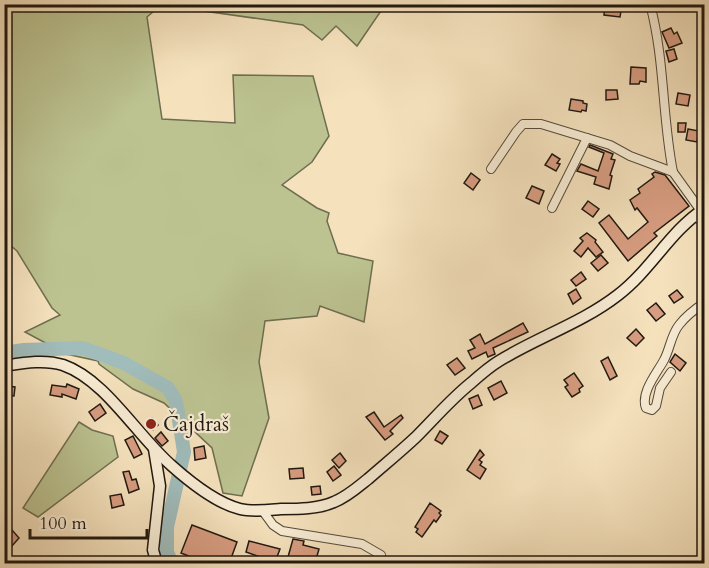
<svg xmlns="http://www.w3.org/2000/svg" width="709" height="568" font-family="Cardo,serif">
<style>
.green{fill:#bcc391;stroke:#6e6e50;stroke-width:1.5}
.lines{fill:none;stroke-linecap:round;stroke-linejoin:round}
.river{stroke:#a0bcbb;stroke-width:14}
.building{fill:#d89d81;stroke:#201810;stroke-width:1.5}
.street-casing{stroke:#554a3b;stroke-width:10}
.secondary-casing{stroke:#201810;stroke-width:13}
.street{stroke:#f8ecd4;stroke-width:8}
.secondary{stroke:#f8ecd4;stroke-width:10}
.poi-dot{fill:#8f2418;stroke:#f8ecd4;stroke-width:2}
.labels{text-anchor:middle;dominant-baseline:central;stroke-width:4.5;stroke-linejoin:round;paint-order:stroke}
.poi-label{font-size:21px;fill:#201810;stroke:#f8ecd4;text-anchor:start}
</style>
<rect width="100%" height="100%" fill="#f5e2bd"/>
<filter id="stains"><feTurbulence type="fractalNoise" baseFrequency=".00333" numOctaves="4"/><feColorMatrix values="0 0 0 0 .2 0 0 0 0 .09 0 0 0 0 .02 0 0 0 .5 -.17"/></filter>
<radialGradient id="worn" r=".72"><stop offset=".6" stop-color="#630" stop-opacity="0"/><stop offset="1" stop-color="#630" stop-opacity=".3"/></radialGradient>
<!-- green -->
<g class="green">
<path d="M4,5H385L357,46L336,26L322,40L303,25L161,5L147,17L162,119L235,123L233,75L313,76L329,136L312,162L282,185L317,208L329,213L327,221L338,253L373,261L364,322L320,306L317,316L265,321L259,362L269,418L242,496L223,493L212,448L164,403L133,389L99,364L98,361L66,354L25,332L60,315L52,308L17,251L5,241Z"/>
<path d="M79,422L92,430L113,436L118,457L38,517L23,508Z"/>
</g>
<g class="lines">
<!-- river -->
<path class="river" d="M4,353L24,350L83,348L124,363L168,388L176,401L184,452L167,527V552L172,564"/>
</g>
<!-- building -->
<g class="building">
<path d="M605,4H618V10L621,11L620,17L604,15Z"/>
<path d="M671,28L674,34L677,32L682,43L669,48L662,32Z"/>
<path d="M674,49L677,59L669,62L666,51Z"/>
<path d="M631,67L646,68V82L640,81L639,84H630Z"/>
<path d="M606,90H617L618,99L606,100Z"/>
<path d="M678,93L690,95L688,106L676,104Z"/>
<path d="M571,99L583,101V103L587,104L586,111L582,110L581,112L569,110Z"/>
<path d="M678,123H686L685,132H678Z"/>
<path d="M688,129L699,131L697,142L686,140Z"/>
<path d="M590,145L613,154L611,159L615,160L610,175L612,176L609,189L594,184L596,177L577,171L581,164L598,171L604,153L589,147Z"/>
<path d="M552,154L560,159L557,163L560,164L556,171L545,165Z"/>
<path d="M655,172L665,175L689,206L654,233L657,236L628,261L599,223L609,215L628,239L648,222L637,208L635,210L630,200L640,193L638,189L654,177L652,174Z"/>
<path d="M471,173L480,180L473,190L464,183Z"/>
<path d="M532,186L544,191L539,204L526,198Z"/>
<path d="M588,201L599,209L593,217L582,209Z"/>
<path d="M587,233L596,240L595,242L603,252L596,257L588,248L581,257L574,251L583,241L580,238Z"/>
<path d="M601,255L608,263L598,271L591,263Z"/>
<path d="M581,272L586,279L576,286L571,280Z"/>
<path d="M576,289L581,298L573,304L568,294Z"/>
<path d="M677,290L683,297L674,303L669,296Z"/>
<path d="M656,303L665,314L656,321L647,310Z"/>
<path d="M523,323L528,332L493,348L495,354L488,357L486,352L472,359L468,351L475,348L470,340L480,334L485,344Z"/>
<path d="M636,329L644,338L636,346L627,338Z"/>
<path d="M675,354L686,363L680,371L670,362Z"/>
<path d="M608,357L617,376L610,380L601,361Z"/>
<path d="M457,358L465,368L455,375L447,365Z"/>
<path d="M574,373L583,386L579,389L580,392L572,397L565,387L568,385L564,380Z"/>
<path d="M501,381L507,393L494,400L488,388Z"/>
<path d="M67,384L79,389L76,399L62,394V397L50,395L52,385L66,387Z"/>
<path d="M7,386L15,387L14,396L6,395Z"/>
<path d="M478,395L482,405L473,409L469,399Z"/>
<path d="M100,404L106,413L95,421L89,412Z"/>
<path d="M374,412L384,427L401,415L403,418L390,431L393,434L385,440L366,417Z"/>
<path d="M152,418L158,425L153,430L146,424Z"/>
<path d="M440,431L448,436L442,444L435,440Z"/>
<path d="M161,432L168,441L162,446L155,438Z"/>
<path d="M133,436L142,454L134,458L125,440Z"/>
<path d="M204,446L206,458L195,460L194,448Z"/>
<path d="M480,450L484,455L479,460L482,462L480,465L486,469L480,479L467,470Z"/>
<path d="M340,453L346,461L339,468L332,460Z"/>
<path d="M334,466L341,475L333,481L327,472Z"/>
<path d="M303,468L304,478L290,479L289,469Z"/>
<path d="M129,471L132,480L136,479L139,489L129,493L123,472Z"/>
<path d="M320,486L321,494L312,495L311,487Z"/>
<path d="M121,494L124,505L112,508L110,496Z"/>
<path d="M430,503L441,511L439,513L441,515L436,522L434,520L422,537L416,532L418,529L415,527Z"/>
<path d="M192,525L237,542L229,564H209L181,553Z"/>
<path d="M12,530L19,538L12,546L4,539Z"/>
<path d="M293,539L304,541L303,545L319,549L315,563L288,557Z"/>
<path d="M249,541L280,549L275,562L246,552Z"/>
</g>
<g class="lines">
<defs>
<g id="street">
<path d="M650,4C665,60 662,117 673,172"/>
<path d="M491,169L516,132L523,124H541L610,145L630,156L673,172L701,211"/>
<path d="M552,208L587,138"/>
<path d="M695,215L704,224"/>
<path d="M671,372L660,388L656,406L652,410L646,408C640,393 657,373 664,360C670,349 671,335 679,325C686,316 695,309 704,303"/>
<path d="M262,510L273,525L282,531L362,544L381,555"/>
<path d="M4,554L14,564"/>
</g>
<g id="secondary">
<path d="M4,366C23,363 44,359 63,365C106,380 137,436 172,466C190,482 216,503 240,509C253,512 268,510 281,509C299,509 318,509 334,502C347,497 358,487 368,479C384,465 400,452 416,437C434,419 451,399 471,383C480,375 489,367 499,361C538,337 582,323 618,295C651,270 670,231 704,209"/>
<path d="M154,449L160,486L153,550L157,564"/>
</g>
</defs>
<!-- street casing -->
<use href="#street" class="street-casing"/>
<!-- secondary casing -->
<use href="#secondary" class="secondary-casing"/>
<!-- street -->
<use href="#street" class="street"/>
<!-- secondary -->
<use href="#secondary" class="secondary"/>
</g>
<!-- markers -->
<circle class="poi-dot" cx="151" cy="424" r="6"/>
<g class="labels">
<!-- poi labels -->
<g class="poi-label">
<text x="163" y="424">Čajdraš</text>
</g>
</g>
<!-- margin -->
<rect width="709" height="568" fill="none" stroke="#f5e2bd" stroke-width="24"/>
<rect x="6" y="6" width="697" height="556" fill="none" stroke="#201810" stroke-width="3"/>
<rect x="12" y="12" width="685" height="544" fill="none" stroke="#201810" stroke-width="1.5"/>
<!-- scale -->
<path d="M30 529v9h117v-9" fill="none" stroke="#201810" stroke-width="3"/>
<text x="39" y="529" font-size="18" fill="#201810" stroke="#f8ecd4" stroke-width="4.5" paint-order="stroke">100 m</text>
<rect width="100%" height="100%" filter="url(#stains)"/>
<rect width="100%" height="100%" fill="url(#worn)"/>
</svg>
